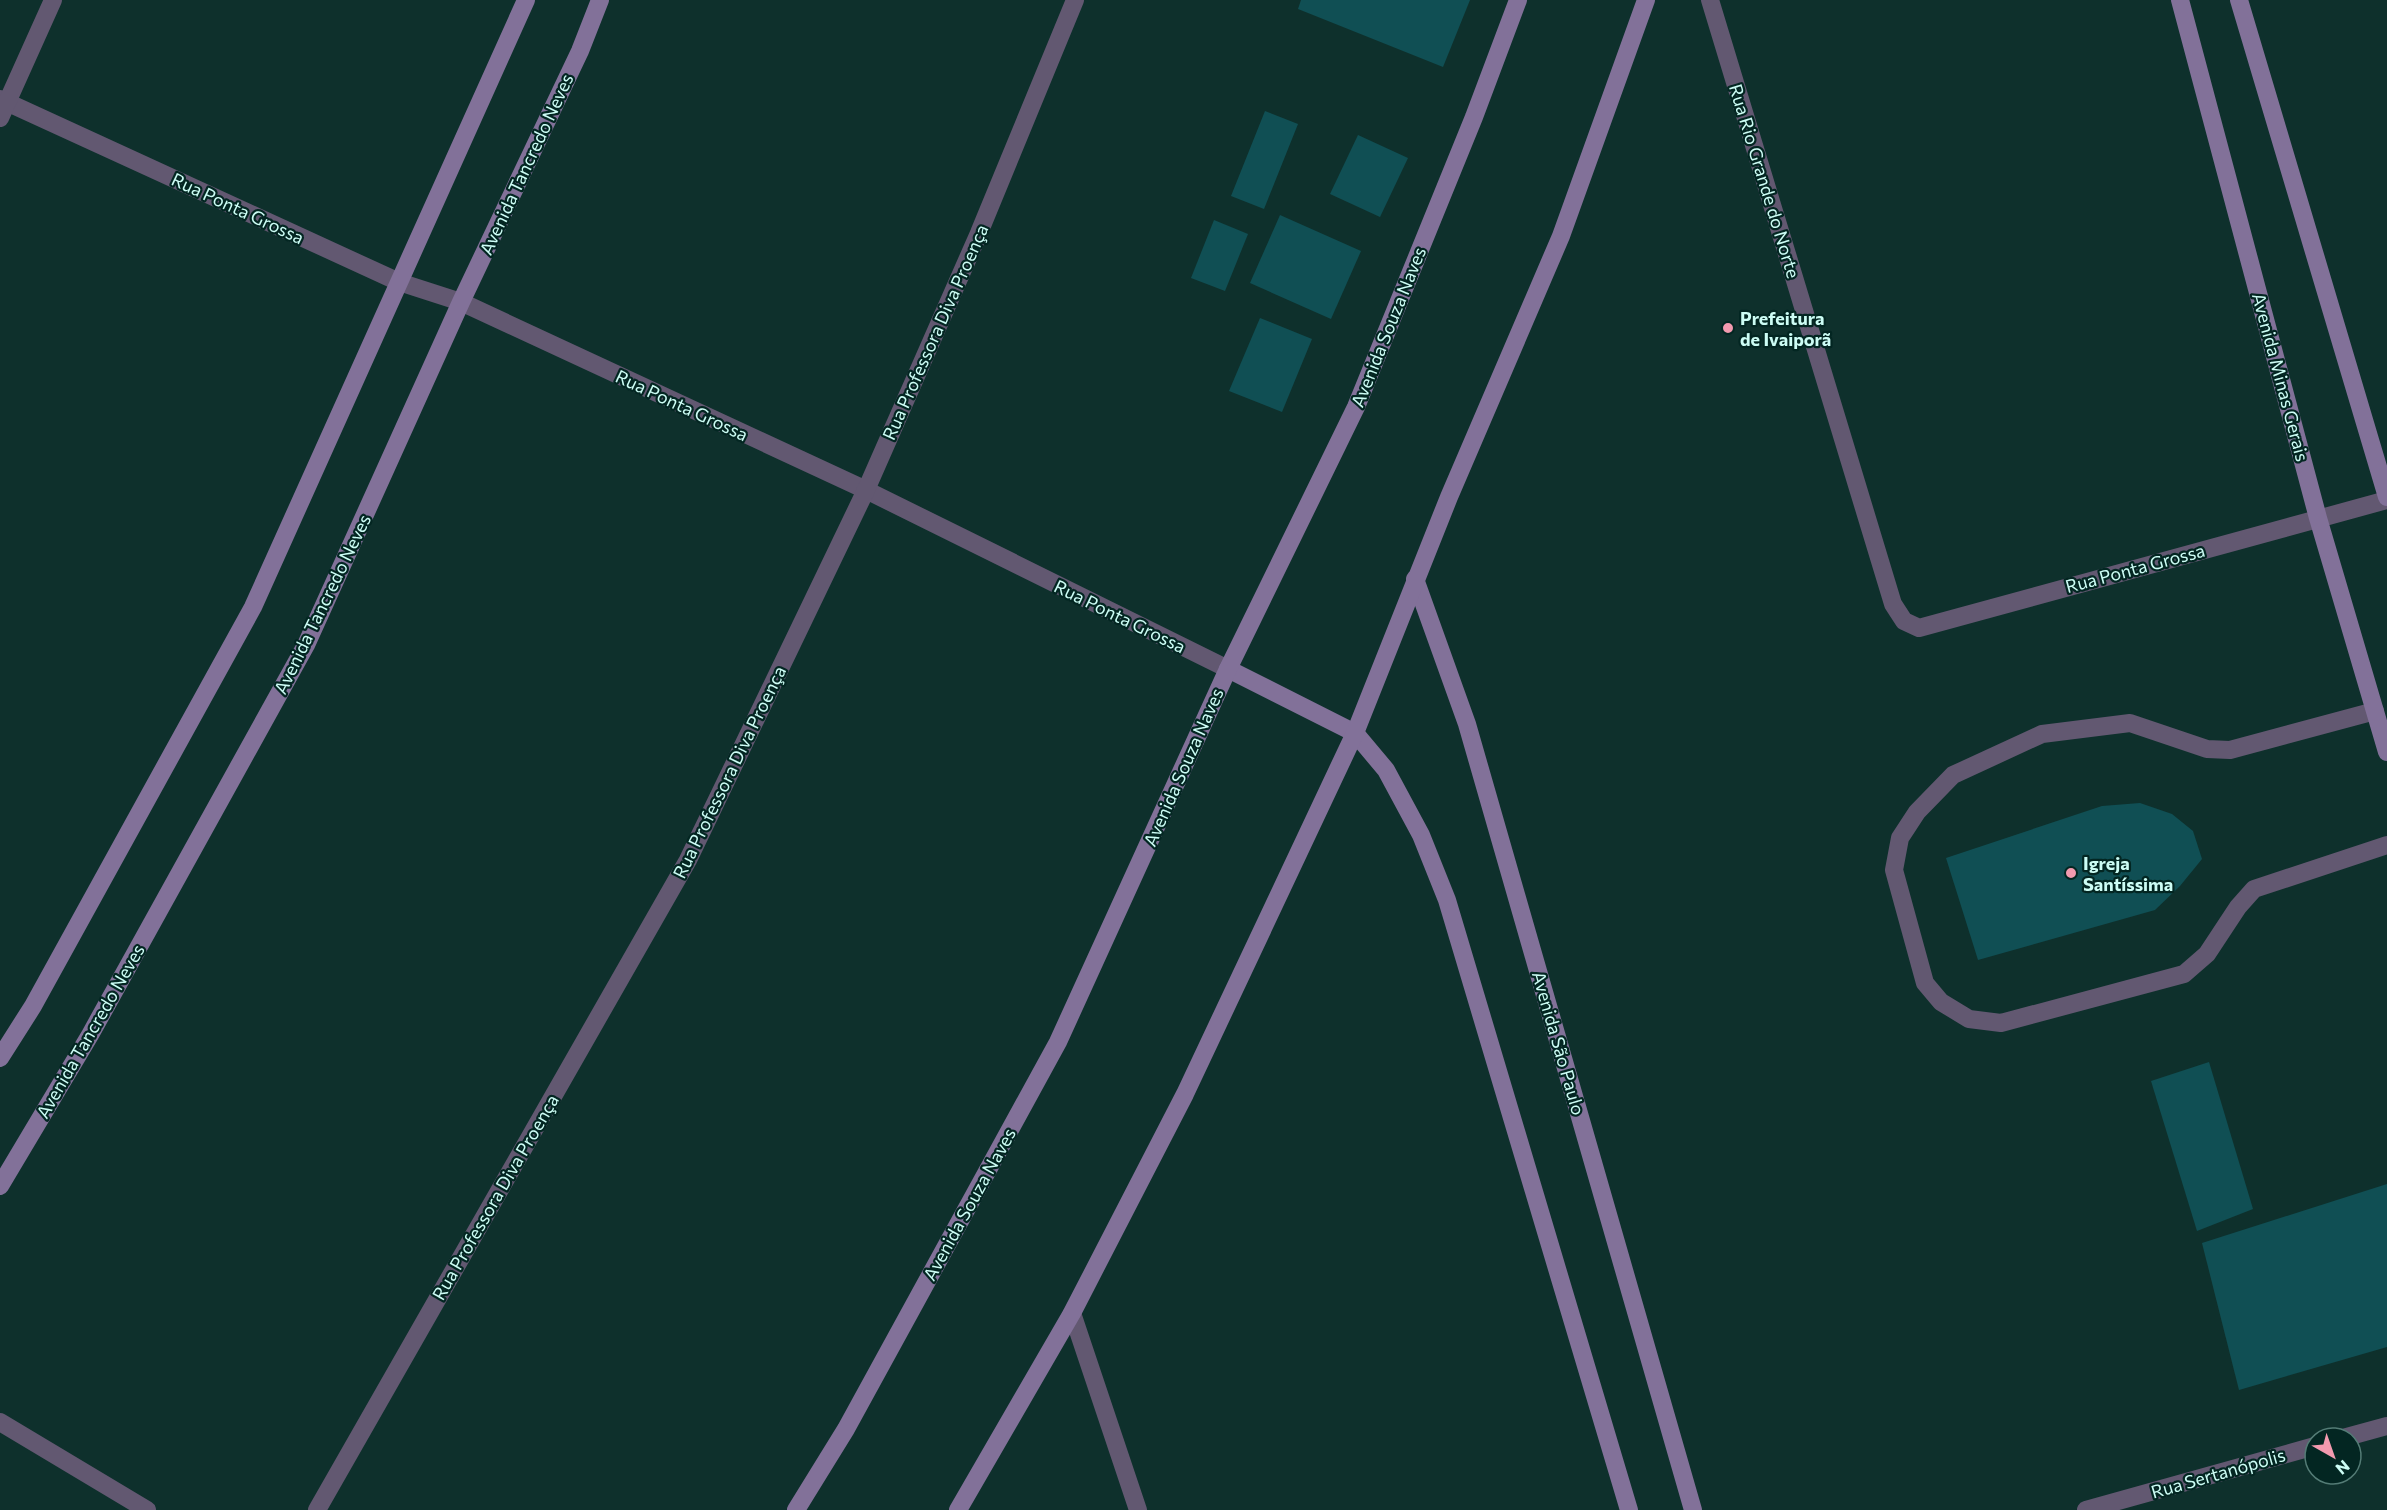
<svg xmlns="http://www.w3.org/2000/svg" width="2387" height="1510" font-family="Commissioner,sans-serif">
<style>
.building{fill:#104f54}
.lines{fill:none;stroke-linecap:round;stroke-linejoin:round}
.lane{stroke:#625871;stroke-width:18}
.street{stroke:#625871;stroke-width:18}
.secondary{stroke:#827199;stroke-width:18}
.poi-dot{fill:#f29aaf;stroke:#032622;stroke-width:2}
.labels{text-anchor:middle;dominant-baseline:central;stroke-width:4.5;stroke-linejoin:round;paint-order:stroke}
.street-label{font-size:18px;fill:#cdfdf5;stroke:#032622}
.poi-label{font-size:18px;font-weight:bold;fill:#cdfdf5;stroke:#032622;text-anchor:start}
</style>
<rect width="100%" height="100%" fill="#0e302c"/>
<!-- building -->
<g class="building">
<path d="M1301,0H1470L1443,67L1298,9Z"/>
<path d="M1265,111L1298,124L1264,209L1231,196Z"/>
<path d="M1358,135L1408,158L1380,217L1330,194Z"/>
<path d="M1280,215L1361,251L1331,319L1250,283Z"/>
<path d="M1214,220L1248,234L1225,291L1191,278Z"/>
<path d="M1260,318L1312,339L1282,412L1229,391Z"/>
<path d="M2140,803L2172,814L2193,831L2202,859L2180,886L2155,910L1978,960L1946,858L2102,806Z"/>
<path d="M2209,1062L2253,1209L2197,1231L2151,1081Z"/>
<path d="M2387,1184V1347L2239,1390L2202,1243Z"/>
</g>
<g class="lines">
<!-- lane -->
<path class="lane" d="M2375,711L2230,750L2207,749L2130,723L2042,734L1953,775L1917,812L1900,838L1894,870L1925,983L1941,1002L1969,1019L2001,1023L2184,974L2207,954L2238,907L2254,889L2387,845"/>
<!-- street -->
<g class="street">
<path d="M1710,0L1893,604L1904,621L1919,628L2387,500"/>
<path d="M0,99L399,282L461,302L866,490L1228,669"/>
<path d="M0,118L53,0"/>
<path d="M1072,1313L1138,1510"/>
<path d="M0,1422L147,1510"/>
<path d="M2343,1438L2387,1426"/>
<path d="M317,1510L688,860L866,490L979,233L1075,0"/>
<path d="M2086,1510L2315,1446"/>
</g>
<!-- secondary -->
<g class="secondary">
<path d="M2180,0L2318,518L2387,752"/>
<path d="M2239,0L2387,497"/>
<path d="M1415,579L1467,724L1693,1510"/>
<path d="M1228,669L1355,733L1386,770L1421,835L1447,900L1629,1510"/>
<path d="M0,1058L33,1006L253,607L526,0"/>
<path d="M0,1186L90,1035L306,645L461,302L580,51L600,0"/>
<path d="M796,1510L846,1429L1058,1042L1228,669L1356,407L1474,117L1518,0"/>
<path d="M958,1510L1072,1313L1185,1094L1355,733L1449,497L1561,236L1646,0"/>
</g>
</g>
<!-- markers -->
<g class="poi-dot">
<circle cx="1728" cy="328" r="6"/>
<circle cx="2071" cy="873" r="6"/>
</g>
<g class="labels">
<!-- street labels -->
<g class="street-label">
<text transform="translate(526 164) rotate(-65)">Avenida Tancredo Neves</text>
<text transform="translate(1765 181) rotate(73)">Rua Rio Grande do Norte</text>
<text transform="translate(238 208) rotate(25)">Rua Ponta Grossa</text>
<text transform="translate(1388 327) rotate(-68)">Avenida Souza Naves</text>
<text transform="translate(935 332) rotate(-66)">Rua Professora Diva Proença</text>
<text transform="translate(2281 377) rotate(75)">Avenida Minas Gerais</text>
<text transform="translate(682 405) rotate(25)">Rua Ponta Grossa</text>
<text transform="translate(2135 568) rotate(-15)">Rua Ponta Grossa</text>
<text transform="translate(322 604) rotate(-64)">Avenida Tancredo Neves</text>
<text transform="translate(1120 616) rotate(26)">Rua Ponta Grossa</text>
<text transform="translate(1183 767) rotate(-66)">Avenida Souza Naves</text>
<text transform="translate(729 772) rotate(-64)">Rua Professora Diva Proença</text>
<text transform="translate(90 1031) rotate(-60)">Avenida Tancredo Neves</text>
<text transform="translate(1559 1043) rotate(74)">Avenida São Paulo</text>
<text transform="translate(495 1197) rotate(-60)">Rua Professora Diva Proença</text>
<text transform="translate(969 1204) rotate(-61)">Avenida Souza Naves</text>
<text transform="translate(2218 1473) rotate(-16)">Rua Sertanópolis</text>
</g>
<!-- poi labels -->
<g class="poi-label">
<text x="1740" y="318">Prefeitura<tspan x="1740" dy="21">de Ivaiporã</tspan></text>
<text x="2083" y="863">Igreja<tspan x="2083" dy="21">Santíssima</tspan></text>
</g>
</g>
<!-- north arrow -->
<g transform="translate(2333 1456) rotate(140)"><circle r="28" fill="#032622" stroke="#547c76" stroke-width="1.5"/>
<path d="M0-4.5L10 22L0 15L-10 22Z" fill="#f29aaf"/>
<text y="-9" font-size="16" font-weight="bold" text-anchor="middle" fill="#cdfdf5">N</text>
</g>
</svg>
